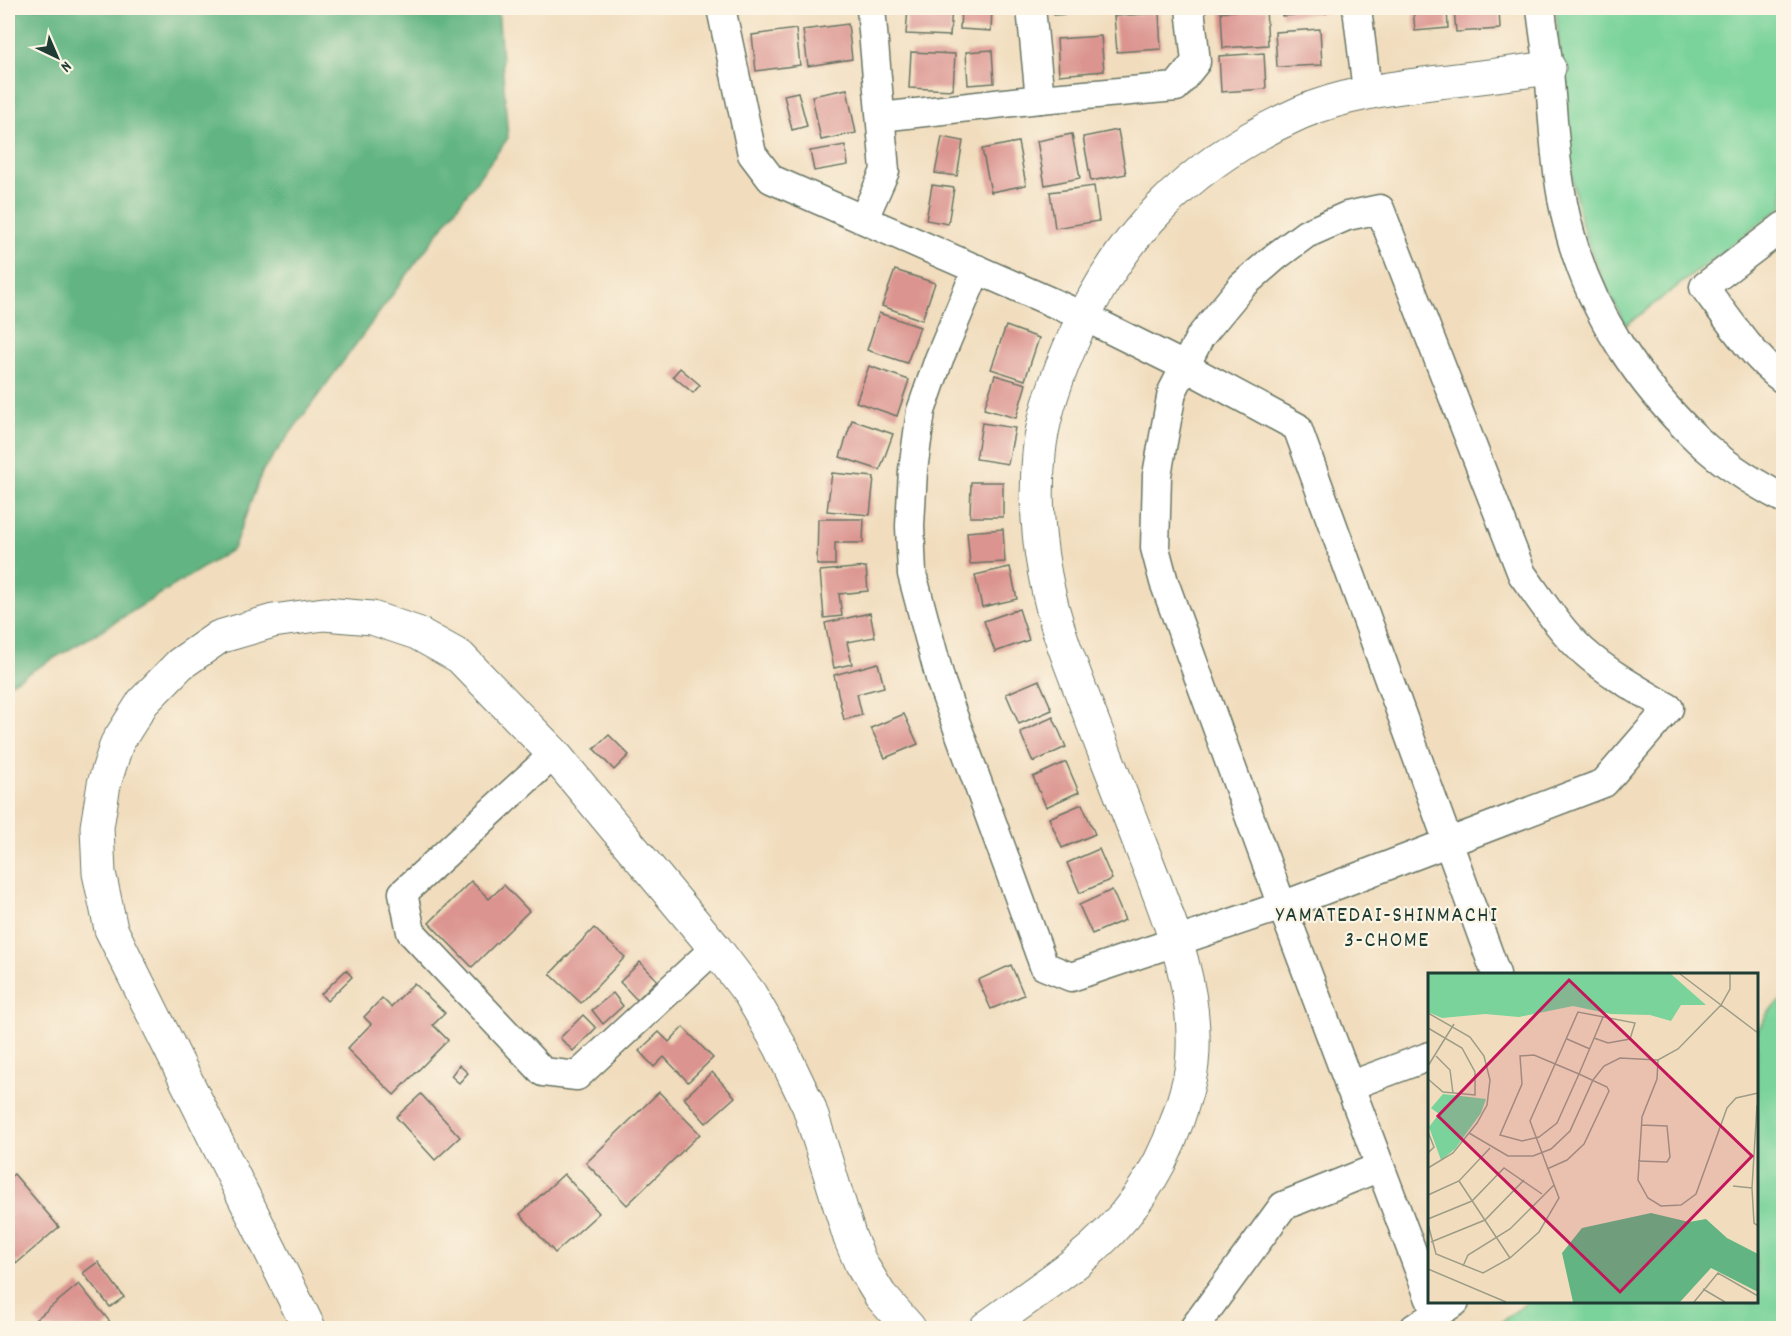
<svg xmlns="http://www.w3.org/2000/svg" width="1791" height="1336" font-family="Dekko,sans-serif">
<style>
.green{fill:#79d39a;stroke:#4c8867;stroke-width:1.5}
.forest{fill:#62b582;stroke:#40795b;stroke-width:1.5}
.building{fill:#db9490}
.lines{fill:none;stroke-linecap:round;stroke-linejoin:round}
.minor-casing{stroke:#687564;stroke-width:31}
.tertiary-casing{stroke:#687564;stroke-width:35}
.minor{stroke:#fff;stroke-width:28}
.tertiary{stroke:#fff;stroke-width:33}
.labels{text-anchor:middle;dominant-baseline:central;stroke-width:4.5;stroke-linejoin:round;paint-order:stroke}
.neighbourhood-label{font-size:22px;letter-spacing:1.5px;fill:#1f3d34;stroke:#fcf5e5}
.inset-road{fill:none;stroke:#9d9d87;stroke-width:1.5}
.view{fill:#c2185b;fill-opacity:0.15;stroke:#c2185b;stroke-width:3}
.inset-edge{fill:none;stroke:#1f3d34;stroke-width:3}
</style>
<rect width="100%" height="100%" fill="#fcf5e5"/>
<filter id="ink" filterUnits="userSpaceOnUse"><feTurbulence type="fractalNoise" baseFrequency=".0167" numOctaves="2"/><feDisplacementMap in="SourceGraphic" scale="12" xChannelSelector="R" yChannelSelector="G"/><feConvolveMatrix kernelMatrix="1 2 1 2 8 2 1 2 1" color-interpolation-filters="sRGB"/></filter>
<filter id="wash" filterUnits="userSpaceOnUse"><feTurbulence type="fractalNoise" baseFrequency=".008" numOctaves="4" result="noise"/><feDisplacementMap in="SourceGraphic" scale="24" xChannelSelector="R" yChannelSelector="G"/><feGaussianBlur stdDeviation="1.35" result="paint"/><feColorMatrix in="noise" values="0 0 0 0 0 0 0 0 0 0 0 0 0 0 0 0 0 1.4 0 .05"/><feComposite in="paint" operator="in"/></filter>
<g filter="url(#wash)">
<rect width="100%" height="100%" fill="#f1ddbe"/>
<!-- green -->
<g class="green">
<path d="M1556,8H1783V206L1626,325C1609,293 1592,260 1582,225C1564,155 1562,80 1556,8Z"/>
<path d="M1783,999V1328H1493L1528,1302H1756L1757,1032L1769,1011Z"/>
</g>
<!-- forest -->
<path class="forest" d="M8,8H498L508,138L263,470L233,549L94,635L8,685Z"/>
<g id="blocks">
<!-- building -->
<g class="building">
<path d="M908,8H952L950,36L906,34Z"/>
<path d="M961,8H992L991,31L960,29Z"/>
<path d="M1053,8H1098V12L1054,15Z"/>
<path d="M1281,8H1326L1327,13L1282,16Z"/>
<path d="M1413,8H1447L1448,28L1415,31Z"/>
<path d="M1454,8H1499L1500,29L1456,32Z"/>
<path d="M1266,9L1268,45L1223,48L1221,12Z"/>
<path d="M1159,13L1161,49L1117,52L1114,16Z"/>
<path d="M848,24L852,59L808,66L803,30Z"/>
<path d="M796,29L800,65L756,71L752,35Z"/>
<path d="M1320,29L1322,65L1277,67L1275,32Z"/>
<path d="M1101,36L1104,71L1059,75L1057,39Z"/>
<path d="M992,50L994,83L968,85L966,52Z"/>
<path d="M911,52L955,54L953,90L909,88Z"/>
<path d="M1264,53L1266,89L1221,92L1219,56Z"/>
<path d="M847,89L856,133L821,140L812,96Z"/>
<path d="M798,92L807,126L792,130L784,95Z"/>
<path d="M1118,130L1126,174L1091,181L1083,137Z"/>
<path d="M1072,134L1080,178L1045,185L1037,141Z"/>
<path d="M942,137L963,141L957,176L935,173Z"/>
<path d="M1018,142L1026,185L991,192L982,149Z"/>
<path d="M845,145L848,165L814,171L810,151Z"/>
<path d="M932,185L954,188L948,224L926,220Z"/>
<path d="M1094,186L1099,221L1055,228L1050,192Z"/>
<path d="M895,270L935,283L922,320L882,306Z"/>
<path d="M879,313L920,327L907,363L867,350Z"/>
<path d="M1006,326L1039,338L1025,380L991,369Z"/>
<path d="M869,366L909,380L897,416L856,402Z"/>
<path d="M680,368L700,385L693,393L673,376Z"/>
<path d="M995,375L1026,384L1016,418L984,409Z"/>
<path d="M852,420L893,434L880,470L840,457Z"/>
<path d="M982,423L1015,428L1008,464L976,459Z"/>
<path d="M832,473L874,477L870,515L827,511Z"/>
<path d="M971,482H1003V517H970Z"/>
<path d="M818,519H864L863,543H835V565H817Z"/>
<path d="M1003,529L1005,562L970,564L967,532Z"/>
<path d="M866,567L868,591L839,594L842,616L824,618L820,571Z"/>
<path d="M1010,567L1017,599L982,607L975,575Z"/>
<path d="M1019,609L1029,640L995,652L984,621Z"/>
<path d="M870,613L875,637L847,642L852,664L834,668L825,623Z"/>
<path d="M878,663L884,687L857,694L862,715L844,720L834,675Z"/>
<path d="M1039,680L1052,710L1019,724L1006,694Z"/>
<path d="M904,714L918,744L885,758L871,728Z"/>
<path d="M1053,717L1066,747L1033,762L1020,732Z"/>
<path d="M609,735L629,755L614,770L594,749Z"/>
<path d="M1066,762L1079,792L1046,807L1033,777Z"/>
<path d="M1082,804L1095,834L1062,848L1049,818Z"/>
<path d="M1099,849L1112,879L1080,893L1067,863Z"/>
<path d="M471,881L489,899L504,885L529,911L472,967L429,923Z"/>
<path d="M1112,890L1125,920L1092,934L1079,905Z"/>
<path d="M594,928L625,957L581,1003L550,974Z"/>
<path d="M640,962L657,980L637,1000L620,982Z"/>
<path d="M1011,965L1024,995L991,1009L978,980Z"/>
<path d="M346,970L352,977L327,1001L321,994Z"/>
<path d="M414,983L445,1013L433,1025L448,1040L394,1095L347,1049L371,1024L364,1017L382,998L391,1007Z"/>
<path d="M613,993L623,1006L603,1024L592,1010Z"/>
<path d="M583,1015L596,1028L573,1051L560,1038Z"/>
<path d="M683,1027L713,1058L688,1082L664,1057L654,1067L639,1051L659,1032L669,1042Z"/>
<path d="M459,1065L468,1073L459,1083L451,1076Z"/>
<path d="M712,1072L735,1097L706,1123L684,1098Z"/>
<path d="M659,1092L700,1134L627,1205L586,1163Z"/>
<path d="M421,1094L460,1137L435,1160L396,1117Z"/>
<path d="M14,1174L59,1227L17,1263L8,1252V1179Z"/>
<path d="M564,1174L599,1213L555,1253L520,1214Z"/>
<path d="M98,1262L124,1297L110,1307L83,1273Z"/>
<path d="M79,1284L111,1323L104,1328H42L35,1320Z"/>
</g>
</g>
</g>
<g filter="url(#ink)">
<use href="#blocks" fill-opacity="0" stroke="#687564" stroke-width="1.5"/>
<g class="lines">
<defs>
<g id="minor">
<path d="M721,8L752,154L771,179L1083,316L1184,366L1297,427L1496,974"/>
<path d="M1031,8L1040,99"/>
<path d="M1357,8L1367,91"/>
<path d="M1541,8C1543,29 1547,50 1549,71C1554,125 1555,180 1570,233C1591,312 1639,384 1698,440C1723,464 1754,483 1784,499"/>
<path d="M881,117L1040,99L1176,87L1196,62L1190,8"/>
<path d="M864,218L885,171L871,8"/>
<path d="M1784,226L1704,287C1725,315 1755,360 1784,380"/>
<path d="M977,269L939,359L921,411L913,470L910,526L912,574L941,682L1044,966L1071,977L1282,906L1604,783L1669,708C1640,691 1609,674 1583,651C1559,629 1541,600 1522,574L1380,209L1347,216L1306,234L1275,257L1242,286L1200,337L1172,392L1157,475L1155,548L1164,582L1282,906L1430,1299"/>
<path d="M554,754L403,893L411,932L543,1072L577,1076L715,948"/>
<path d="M1349,1086L1430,1056"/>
<path d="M1194,1328L1283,1206L1380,1167"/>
<path d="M1414,1328L1455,1302"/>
</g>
<g id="tertiary">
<path d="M309,1328L111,929L99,873L97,827L104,784L117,743L143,702L180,664L219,637L273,621L324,614L372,618L417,633L460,657L554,754L715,948L750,994L780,1046L809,1107L850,1238L861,1264L880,1295L909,1328"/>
<path d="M986,1328C1015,1306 1046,1286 1075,1263C1122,1226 1158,1178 1177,1121C1183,1103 1190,1083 1192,1064C1200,987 1167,914 1140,844C1115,778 1088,712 1064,646C1043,585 1033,518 1039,454C1042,418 1055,382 1069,349C1116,237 1188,163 1300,113C1344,94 1392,88 1439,82C1476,78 1512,73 1549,68"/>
</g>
</defs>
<!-- minor casing -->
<use href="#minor" class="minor-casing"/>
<!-- tertiary casing -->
<use href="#tertiary" class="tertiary-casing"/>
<!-- minor -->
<use href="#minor" class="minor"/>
<!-- tertiary -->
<use href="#tertiary" class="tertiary"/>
</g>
</g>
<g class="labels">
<!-- neighbourhood labels -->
<g class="neighbourhood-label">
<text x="1387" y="916">YAMATEDAI-SHINMACHI<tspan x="1387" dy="25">3-CHOME</tspan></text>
</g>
</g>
<!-- overview -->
<g transform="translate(1428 973)">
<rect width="330" height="330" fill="#f1ddbe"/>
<path d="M0,1H243L278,32H253L243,48L222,42L183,41L145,33L91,44L57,41L14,45L0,39ZM15,121L58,126L53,140L27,176L13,187L1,154L11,141L3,135Z" fill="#79d39a"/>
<path d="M223,240L261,249L278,246L299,265L330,281V319L283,295L252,329H145L134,280L154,255Z" fill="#62b582"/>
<path class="inset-road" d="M252,1L330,60M0,40L42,64L56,83L62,107L59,132L49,150L25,180L0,195M0,55L34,75L47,99V122L15,119L0,106M139,66L162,76M8,83L22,97L25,120M230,87L229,106L214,144L210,207L220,225L233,233L253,232L268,221L299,135L308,125L330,120M0,93L26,51M329,132L324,215L326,250L330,253M0,159L6,174L0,180M41,160L80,183H105L123,176L142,158L165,107L176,93L192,85L230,87L250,76L293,32L302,16V1M210,188L239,189L242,184L239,153L213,152M119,196L139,187L156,171L181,118L179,114L151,101L106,82L92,83L94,111L72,162L94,168L111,164L129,150L151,101L175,44M31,208L82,285M305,213L324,215M0,222L31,208L62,175M0,246L44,228L76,195L114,221M0,251L8,281L55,300L82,285L111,259L131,225L102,148L150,39L207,50L202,66L180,70L166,65M3,269L57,247L96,207M35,293L40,282L82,256L126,212M0,296L78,329M275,316L297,329M266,329L290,300L330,323"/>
<path class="view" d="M141,7L324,183L192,319L10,143Z"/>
<rect width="330" height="330" class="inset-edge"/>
</g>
<!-- margin -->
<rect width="1791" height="1336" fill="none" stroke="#fcf5e5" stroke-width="30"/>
<!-- north arrow -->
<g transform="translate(57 57) rotate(136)" stroke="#fcf5e5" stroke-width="4.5" paint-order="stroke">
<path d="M0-4.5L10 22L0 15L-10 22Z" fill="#1f3d34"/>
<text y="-9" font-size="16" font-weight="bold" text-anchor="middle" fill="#1f3d34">N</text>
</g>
</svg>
